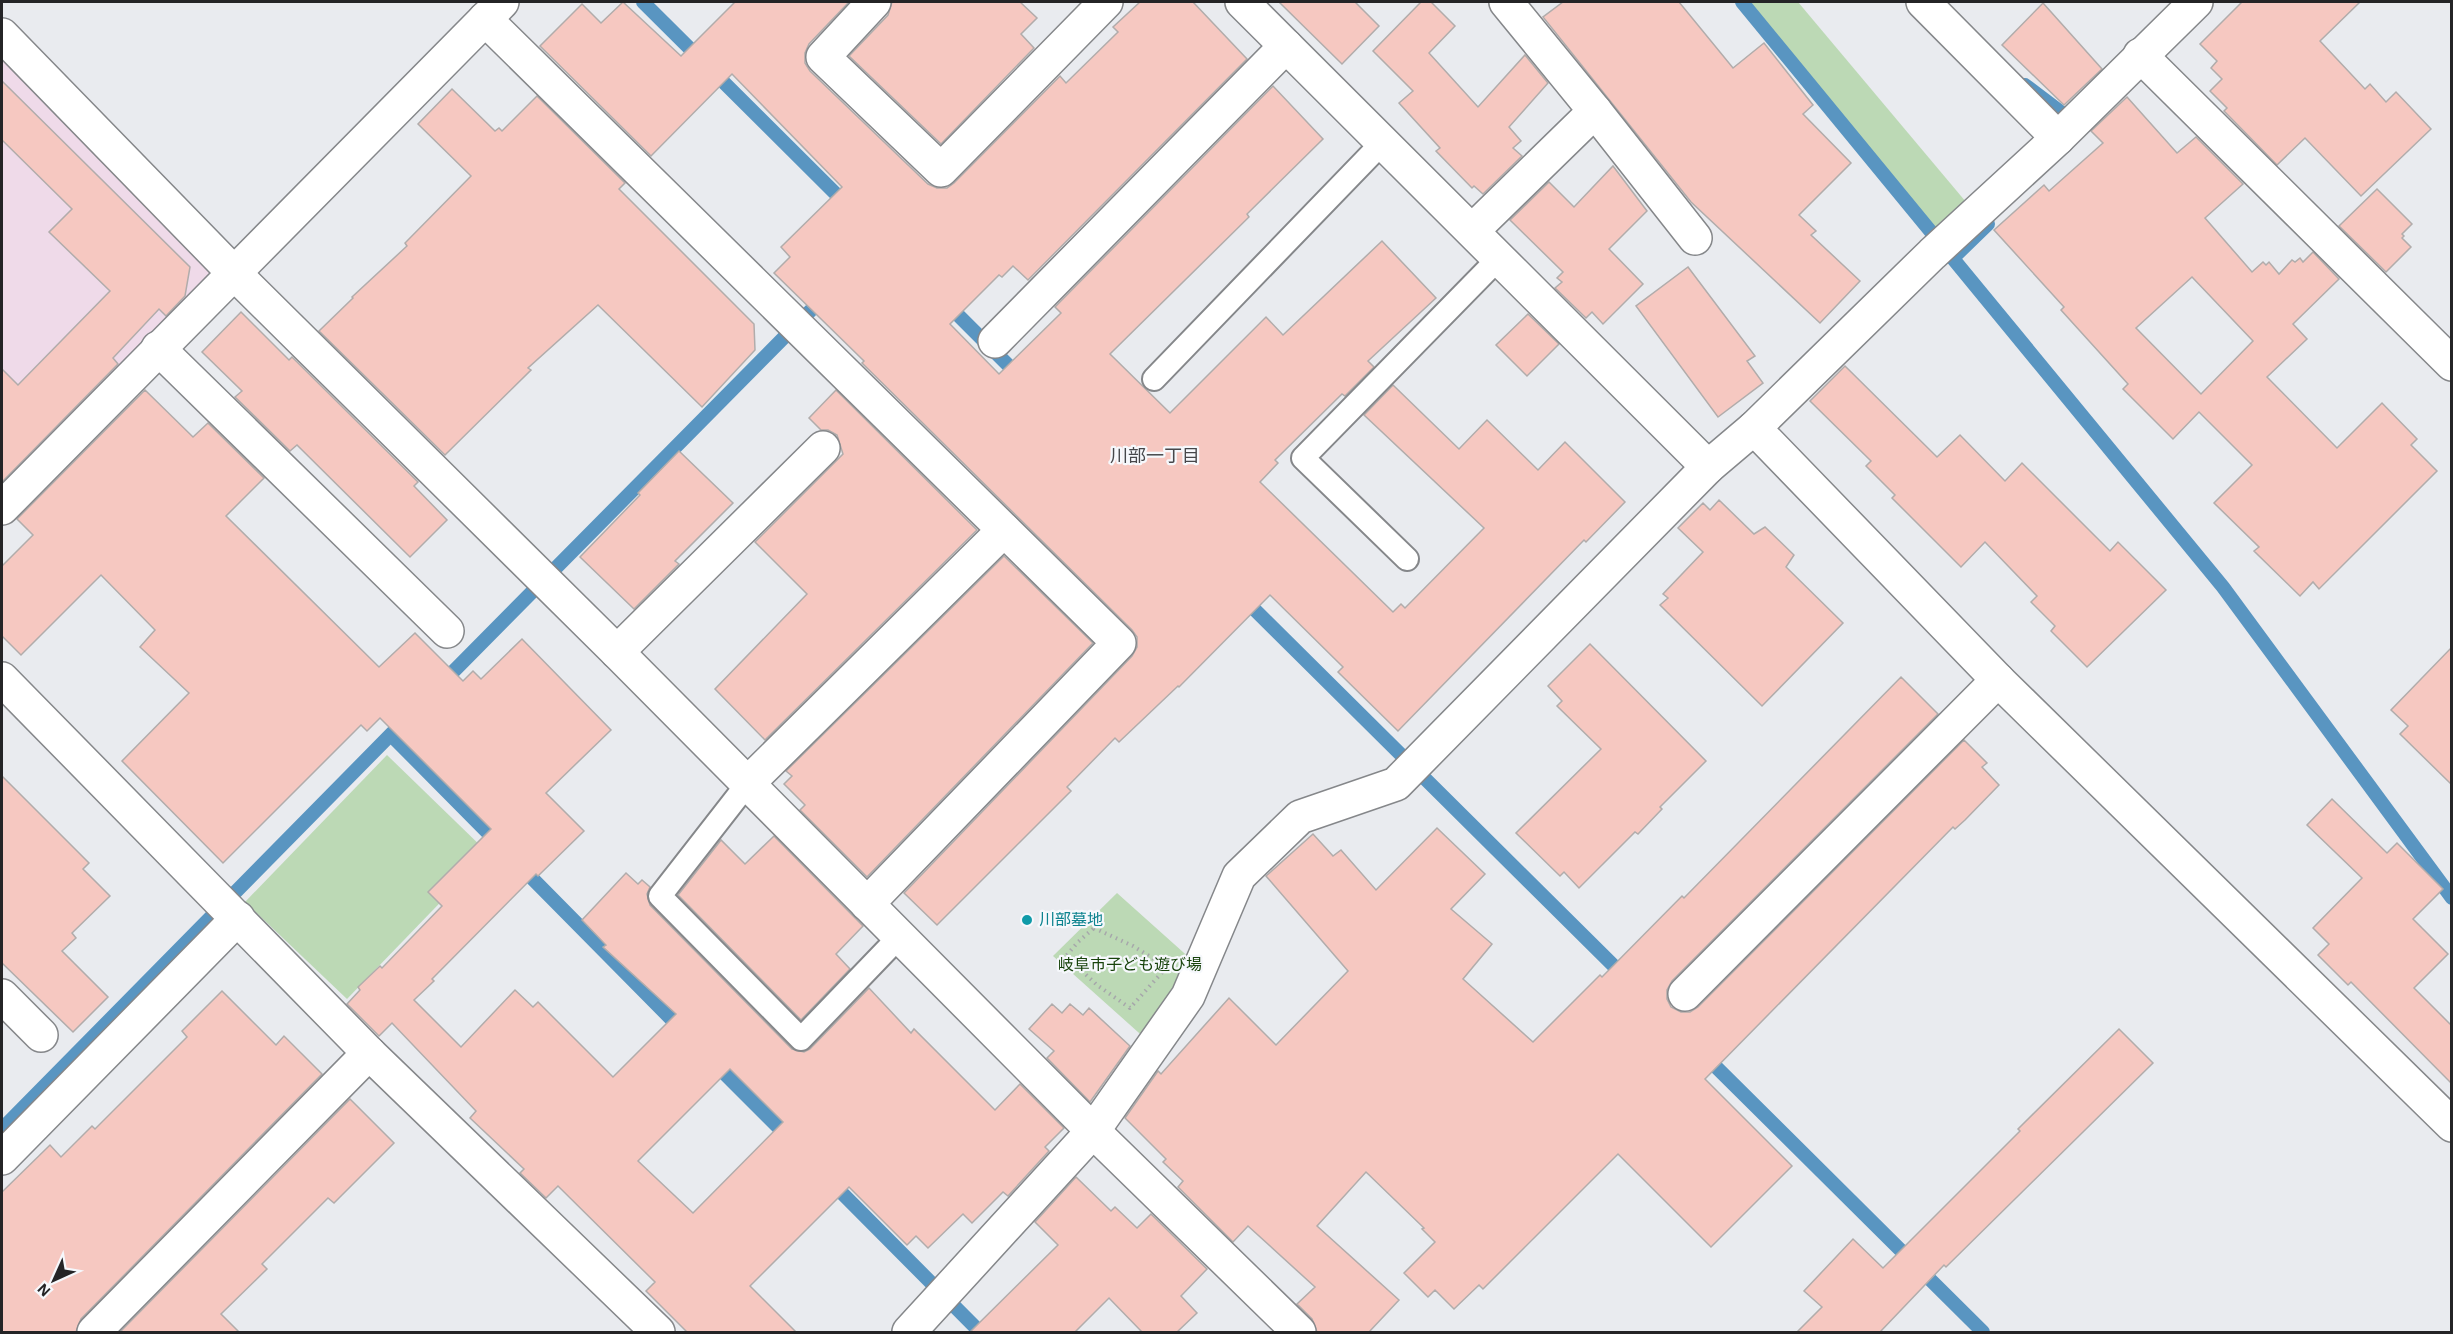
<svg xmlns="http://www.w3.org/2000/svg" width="2453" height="1334" font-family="'Alegreya Sans','Noto Sans JP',sans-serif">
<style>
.commercial{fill:#efdae9}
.green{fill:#bcd9b5}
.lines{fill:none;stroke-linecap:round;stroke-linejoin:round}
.stream{stroke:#5995c1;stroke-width:14}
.building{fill:#f6c8c1;stroke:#b1acab;stroke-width:1.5;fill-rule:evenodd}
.lane-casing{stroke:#85878a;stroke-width:26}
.street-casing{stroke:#85878a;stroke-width:36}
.path{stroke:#a6a7aa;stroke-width:4;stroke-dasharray:1.5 4.5;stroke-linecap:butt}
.lane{stroke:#fff;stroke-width:22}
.street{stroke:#fff;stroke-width:33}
.culture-dot{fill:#0f9aa8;stroke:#f6f8fc;stroke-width:2}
.labels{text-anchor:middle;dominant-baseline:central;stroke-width:4.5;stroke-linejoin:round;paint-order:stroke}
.culture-label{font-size:16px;fill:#0d838f;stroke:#f6f8fc;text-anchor:start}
.park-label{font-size:16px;fill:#18430b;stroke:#f6f8fc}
.neighbourhood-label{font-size:18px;fill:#46474a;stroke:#f6f8fc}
</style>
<rect width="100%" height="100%" fill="#e9ebef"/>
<!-- commercial -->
<path class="commercial" d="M2,60L215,275L2,488Z"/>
<!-- green -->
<g class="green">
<path d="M1748,2H1798L1966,202L1939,233Z"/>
<path d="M387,755L488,853L347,999L245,902Z"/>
<path d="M1117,893L1193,961L1148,1041L1053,956Z"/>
</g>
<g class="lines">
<!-- stream -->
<g class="stream">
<path d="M643,2L847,205"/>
<path d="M1742,2L2223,587L2452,898"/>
<path d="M2025,85L2074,122"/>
<path d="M1953,258L1988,224"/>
<path d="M946,303L1021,378"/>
<path d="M1244,599L1626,978"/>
<path d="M442,683L825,296"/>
<path d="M391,735L499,844"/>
<path d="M521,867L684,1032"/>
<path d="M1704,1055L1983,1332"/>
<path d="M712,1061L790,1139"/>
<path d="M2,1129L407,718"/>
<path d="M830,1181L980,1332"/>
</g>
</g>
<!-- building -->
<g class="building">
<path d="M623,2L681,56L735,2H849L809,44L805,53V63L810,71L928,184L937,188H947L954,183L1060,76L1066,83L1118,32L1113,27L1140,2H1193L1247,59L1028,280L1013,266L1002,277L999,275L950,324L999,374L1061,313L1055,307L1273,86L1323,139L1247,214L1249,217L1110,354L1170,413L1266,317L1283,335L1382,241L1436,298L1368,361L1374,367L1345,396L1342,394L1275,460L1278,463L1260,482L1393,612L1401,604L1405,608L1484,528L1364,415L1393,385L1459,449L1487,420L1538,470L1565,442L1625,502L1586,542L1584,540L1398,731L1338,672L1343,667L1270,595L1179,687L1178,686L1119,742L1115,738L1067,787L1071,791L937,925L904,893L1132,656L1137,647V637L1132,630L862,363L864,361L774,273L790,257L781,247L842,187L732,74L651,156L540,46L582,4L601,23Z"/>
<path d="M892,2H1020L1037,18L1021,34L1034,48L941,144L849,56L888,15Z"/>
<path d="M1279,2H1355L1379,26L1342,64Z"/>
<path d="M1421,2H1431L1455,26L1429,53L1478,107L1525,55L1548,83L1509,127L1521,141L1513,148L1522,156L1483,194L1474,186L1472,188L1436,151L1440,148L1399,103L1413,91L1373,51Z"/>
<path d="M1563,2H1679L1733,68L1764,43L1813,105L1803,114L1851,163L1799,215L1816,231L1811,235L1860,281L1820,323L1691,202L1543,17Z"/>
<path d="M2242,2H2360L2320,41L2365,89L2370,84L2386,102L2396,92L2431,129L2361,196L2305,138L2277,165L2224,111L2227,108L2210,91L2222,79L2211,68L2217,61L2200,44Z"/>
<path d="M2043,3L2102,69L2064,105L2002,45Z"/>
<path d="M2,81L190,267L185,296L166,316L159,309L113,358L118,364L2,482V369L18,385L110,291L49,232L72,209L2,140Z"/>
<path d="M452,89L495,131L499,128L502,131L537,96L625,183L619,189L754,324L755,350L702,407L598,305L528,368L531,370L445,455L319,331L353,298L352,297L407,246L405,243L471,176L418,124Z"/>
<path d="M2127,97L2177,153L2196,137L2243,184L2205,218L2252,272L2263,262L2266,265L2269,262L2279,274L2292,260L2295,262L2300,258L2303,262L2313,252L2339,279L2293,324L2307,339L2267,377L2337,448L2382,403L2417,439L2411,445L2437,471L2319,589L2313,582L2300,596L2254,551L2259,547L2214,503L2252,465L2199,412L2173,439L2123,389L2128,384L2061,310L2064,307L1994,230L2044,185L2049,191L2103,143L2091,131ZM2192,277L2253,341L2201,394L2136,328Z"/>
<path d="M1613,166L1647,211L1609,249L1643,284L1603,324L1592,312L1586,318L1555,288L1562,282L1557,278L1563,272L1510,220L1549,182L1574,207Z"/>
<path d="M2377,189L2412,224L2402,234L2404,236L2402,238L2411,247L2386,272L2339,226Z"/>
<path d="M1688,267L1755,356L1747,361L1763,383L1718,417L1636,306Z"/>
<path d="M241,312L289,360L292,357L418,482L414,486L447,520L410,557L297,445L290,451L235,397L242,391L202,352Z"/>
<path d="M1528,314L1559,344L1527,376L1496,345Z"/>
<path d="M1845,366L1937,457L1960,435L2005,481L2022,463L2110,551L2118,542L2166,590L2087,667L2051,631L2055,626L2031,602L2037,596L1985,542L1961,567L1892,498L1895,495L1866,466L1871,461L1810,401Z"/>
<path d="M145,390L193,437L208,423L264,478L226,516L379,667L415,633L463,681L473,671L481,679L522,639L611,730L546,793L584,831L538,876L536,874L432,979L434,981L414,1000L461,1047L515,990L533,1007L538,1002L613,1077L676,1014L603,947L606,945L582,920L626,873L638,884L642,880L650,887L647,894L650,905L792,1049L804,1052L810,1049L869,988L911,1033L914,1029L995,1110L1020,1084L1064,1128L1045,1147L1049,1151L1008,1196L1003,1192L972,1223L963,1214L928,1248L916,1236L907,1245L849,1187L750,1286L796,1332H687L646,1291L655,1282L558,1186L546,1198L520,1173L524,1169L470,1118L476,1111L392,1023L379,1036L347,1004L360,990L358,987L380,966L382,968L442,906L428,892L491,829L380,718L367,731L361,725L223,863L122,761L189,693L140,647L155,630L101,575L21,655L2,636V566L33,535L17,519ZM730,1069L783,1122L693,1213L638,1161Z"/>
<path d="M836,390L977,530L765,740L715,689L807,594L755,542L843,454L837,435L828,430H821L809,418Z"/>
<path d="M679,451L733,503L675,561L679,564L634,609L580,557L640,495L638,493Z"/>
<path d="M1719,500L1754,534L1765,527L1794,555L1786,567L1843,623L1762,706L1660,605L1668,598L1663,594L1703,552L1678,528L1703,503L1710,510Z"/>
<path d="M1004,556L1093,643L867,877L800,810L805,805L784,784L792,776L786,771Z"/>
<path d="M1590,644L1706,761L1660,807L1662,809L1638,834L1635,832L1579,888L1564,872L1560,876L1516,833L1601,749L1557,706L1562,701L1548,686Z"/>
<path d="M2451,648V784L2400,734L2408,726L2391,710Z"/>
<path d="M1901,677L1938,714L1672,981L1667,990V999L1671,1007L1681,1012H1690L1698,1007L1964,740L1987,763L1982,767L1999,785L1965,820L1955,829L1953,827L1705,1079L1792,1166L1711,1247L1618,1154L1483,1289L1479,1285L1454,1309L1435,1290L1428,1297L1404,1273L1435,1242L1422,1229L1424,1228L1366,1172L1317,1226L1399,1300L1369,1332H1317L1312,1319L1297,1304L1315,1287L1248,1226L1233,1242L1178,1187L1183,1181L1163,1162L1166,1159L1125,1118L1158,1071L1161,1074L1229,998L1276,1045L1348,971L1266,876L1313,834L1333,856L1341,850L1376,890L1437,828L1485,874L1451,909L1492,944L1463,979L1533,1042L1600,975L1602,977L1682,896L1684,898Z"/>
<path d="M2,776L89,863L83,869L110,896L72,933L76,938L62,951L108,997L73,1032L2,963Z"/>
<path d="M2332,799L2387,853L2397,843L2443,889L2413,919L2448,954L2414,988L2451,1025V1083L2351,982L2348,985L2318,955L2329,944L2313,928L2362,878L2307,825Z"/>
<path d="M774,836L863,926L836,954L850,969L801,1020L678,895L721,840L745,864Z"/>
<path d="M222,991L276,1045L284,1036L322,1074L81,1319L76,1332H2V1192L50,1145L61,1157L92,1126L95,1129L187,1037L182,1031Z"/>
<path d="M1052,1004L1062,1013L1070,1004L1083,1015L1089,1008L1130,1046L1090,1102L1047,1058L1054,1051L1029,1029Z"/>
<path d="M2119,1029L2153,1063L1946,1267L1944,1265L1880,1332H1797L1822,1307L1804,1291L1853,1239L1883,1268L2020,1131L2018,1129Z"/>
<path d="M350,1099L394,1143L334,1203L328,1198L262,1264L267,1269L221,1314L239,1332H120Z"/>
<path d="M1076,1177L1111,1211L1115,1207L1137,1228L1151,1214L1207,1269L1181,1296L1197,1313L1177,1332H1142L1109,1298L1075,1332H970L1058,1245L1035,1222Z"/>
</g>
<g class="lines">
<defs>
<g id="lane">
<path d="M1154,379L1383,142"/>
<path d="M1407,559L1303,458L1498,259"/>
<path d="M748,783L660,896L801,1039L899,937"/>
</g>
<g id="street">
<path d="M874,2L823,57L941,170L1106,2"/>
<path d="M1242,2L1708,467"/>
<path d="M1923,2L2058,138"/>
<path d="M485,19L1119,643L867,904"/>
<path d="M2,35L233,272L617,652L1093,1131L1299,1332"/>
<path d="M2140,55L2452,364"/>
<path d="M1595,111L1695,238"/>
<path d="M1472,231L1595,111L1506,2"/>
<path d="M995,341L1286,46"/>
<path d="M158,348L447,631"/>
<path d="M1754,428L1998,680L2452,1125"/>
<path d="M2,508L502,2"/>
<path d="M617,652L823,448"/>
<path d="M2,679L369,1053L658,1332"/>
<path d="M748,783L1004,530"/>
<path d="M1685,994L1998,680"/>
<path d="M2,996L41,1035"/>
<path d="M2,1158L238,918"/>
<path d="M94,1332L369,1053"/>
<path d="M909,1332L1093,1131L1188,996L1239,876L1300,817L1396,784L1708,467L1754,428L1932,254L2058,138L2196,2"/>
</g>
</defs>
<!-- lane casing -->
<use href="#lane" class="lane-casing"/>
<!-- street casing -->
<use href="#street" class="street-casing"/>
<!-- path -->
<path class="path" d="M1094,928L1133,946L1167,967L1130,1008L1097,985L1066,956L1078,942Z"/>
<!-- lane -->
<use href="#lane" class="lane"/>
<!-- street -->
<use href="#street" class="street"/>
</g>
<!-- markers -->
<circle class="culture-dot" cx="1027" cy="920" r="6"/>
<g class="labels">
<!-- culture labels -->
<g class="culture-label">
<text x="1039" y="920">川部墓地</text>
</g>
<!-- park labels -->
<g class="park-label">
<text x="1130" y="965">岐阜市子ども遊び場</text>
</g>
<!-- neighbourhood labels -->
<g class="neighbourhood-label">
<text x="1155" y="457">川部一丁目</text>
</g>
</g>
<!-- border -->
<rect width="2453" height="1334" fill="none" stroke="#242426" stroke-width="6"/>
<!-- north arrow -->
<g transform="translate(54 1280) rotate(225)" stroke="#f6f8fc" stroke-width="4.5" paint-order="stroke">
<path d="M0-4.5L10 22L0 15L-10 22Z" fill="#242426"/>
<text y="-9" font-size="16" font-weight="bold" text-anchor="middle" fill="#242426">N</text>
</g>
</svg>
